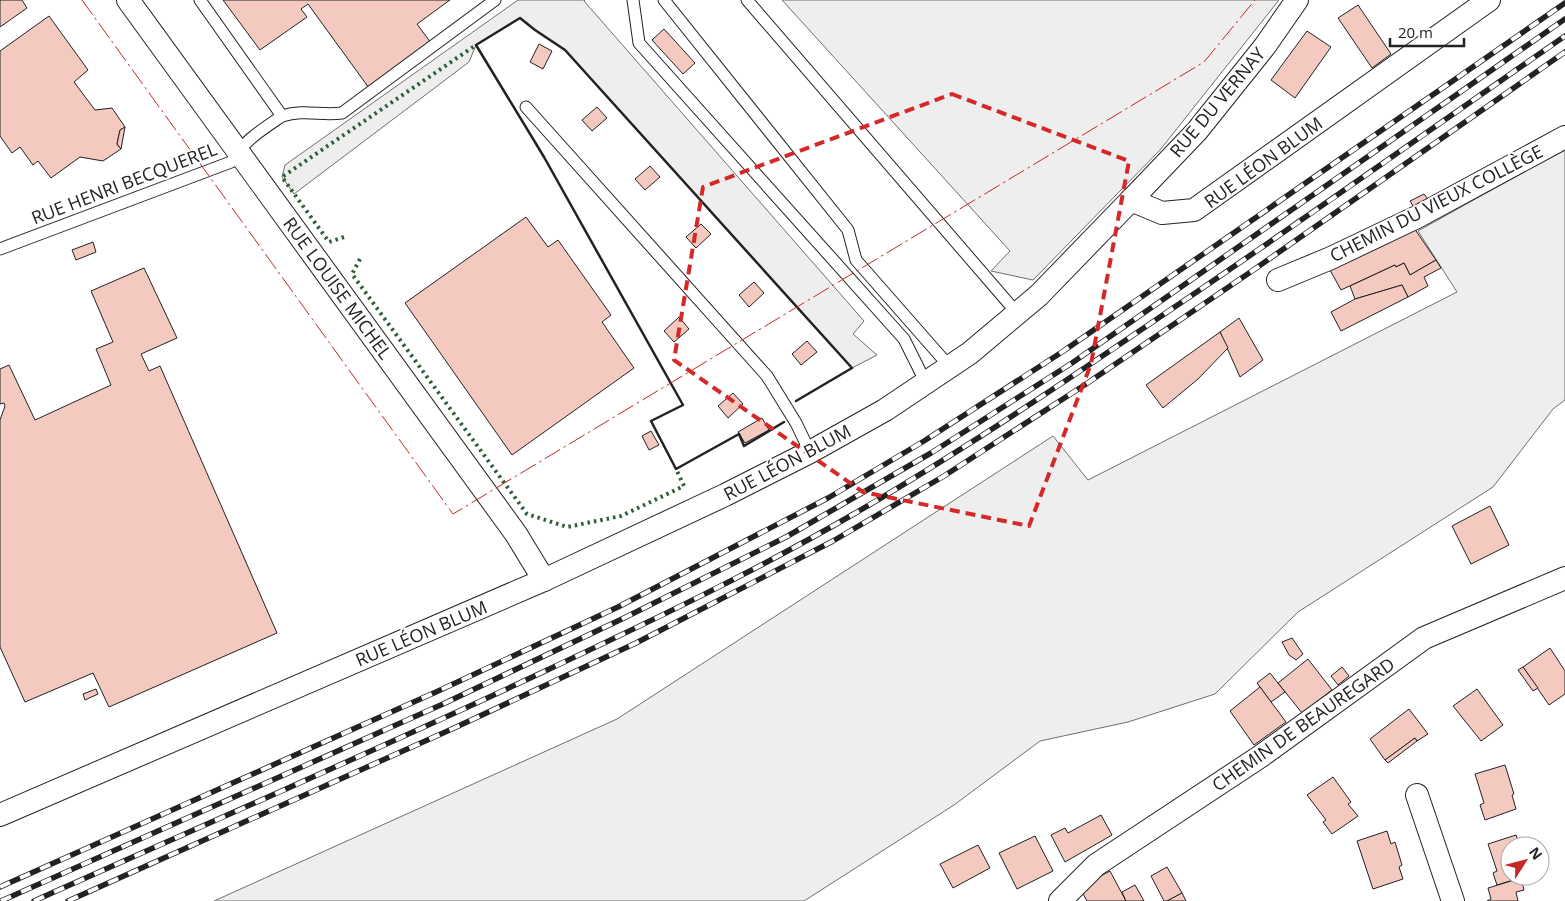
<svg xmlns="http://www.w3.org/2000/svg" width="1565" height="901" font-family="'Open Sans',sans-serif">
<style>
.green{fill:#eee;stroke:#6f6f6f}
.building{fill:#f3c9c0;stroke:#222}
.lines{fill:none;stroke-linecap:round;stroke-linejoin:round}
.service-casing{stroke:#222;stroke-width:13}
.minor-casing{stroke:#222;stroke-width:24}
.service{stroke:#fff;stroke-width:11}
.minor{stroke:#fff;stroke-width:22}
.rail-casing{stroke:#222;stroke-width:5.5}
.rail{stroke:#fff;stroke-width:4;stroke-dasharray:11;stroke-linecap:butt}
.hedge{stroke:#2f5e38;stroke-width:4;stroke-dasharray:2.5 4;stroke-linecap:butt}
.wall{stroke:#222;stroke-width:2.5}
.power{stroke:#c62828;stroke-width:1;stroke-dasharray:18 4 2.5 4;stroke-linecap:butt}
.marked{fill:none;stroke:#d62828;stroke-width:4;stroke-dasharray:10 6;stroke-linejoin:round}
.labels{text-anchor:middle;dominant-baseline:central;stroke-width:4;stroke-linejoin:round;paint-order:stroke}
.street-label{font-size:18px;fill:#222;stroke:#fff}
</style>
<rect width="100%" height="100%" fill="#fff"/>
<!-- green -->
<g class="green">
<path d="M518,0H585L584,1L864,321L853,334L877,355L852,368L565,50L535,30L520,18L476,45L469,62L294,194L282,177L285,165Z"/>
<path d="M782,0H1279L1160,150L1033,280L991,271L1010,251Z"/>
<path d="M1565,149V400L1553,409L1493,487L1298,612L1215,694L1128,722L1040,741L954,805L804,901H214L617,719L1053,436L1088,480L1457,292L1418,231Z"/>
</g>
<!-- building -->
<g class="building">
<path d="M0,0H22L27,8L0,27Z"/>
<path d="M223,0H450L417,24L431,43L369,88L308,4L301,9L307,17L260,50Z"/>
<path d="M1358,5L1391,54L1372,68L1338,18Z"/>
<path d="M49,16L88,70L74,82L95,110L112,108L125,127L120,130L117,144L121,149L103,161L80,157L51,178L38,161L33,165L20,147L12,153L0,136V51Z"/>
<path d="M664,29L695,63L683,74L652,40Z"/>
<path d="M1307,31L1331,47L1295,98L1271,80Z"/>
<path d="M539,44L552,51L543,69L530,62Z"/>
<path d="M597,107L607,118L592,131L582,120Z"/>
<path d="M125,127L121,149L117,144L120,130Z"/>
<path d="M650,166L660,177L645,190L635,179Z"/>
<path d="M1424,194L1428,199L1413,206L1410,201Z"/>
<path d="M526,217L548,247L558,240L611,315L602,322L634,368L512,455L405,303Z"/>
<path d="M701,224L711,234L696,248L686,237Z"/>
<path d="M1414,228L1436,260L1410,275L1404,263L1396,267L1395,265L1341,290L1330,270Z"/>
<path d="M93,242L96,252L76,260L72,250Z"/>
<path d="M1436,260L1441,268L1424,277L1428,286L1408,297L1402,285L1355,299L1350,286L1395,265L1396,267L1404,263L1410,275Z"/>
<path d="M144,268L177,338L141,354L149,371L160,366L277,633L109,707L93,673L25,702L0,647V420L5,406L4,403L0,404V369L9,365L35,420L111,385L96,349L113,342L91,291Z"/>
<path d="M754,282L764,293L749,307L739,295Z"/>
<path d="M1402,285L1408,297L1341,331L1331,312L1355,299Z"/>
<path d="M679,317L689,329L674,342L664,331Z"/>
<path d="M1239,318L1263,360L1240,377L1220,332Z"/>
<path d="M1220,332L1228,348L1198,379L1163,408L1146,385Z"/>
<path d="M807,341L817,352L801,365L792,354Z"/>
<path d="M733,393L743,404L728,418L718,406Z"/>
<path d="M762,418L769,430L745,443L738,432Z"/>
<path d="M651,431L659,445L649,450L642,436Z"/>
<path d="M1490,506L1509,545L1471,564L1452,526Z"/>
<path d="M1292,638L1303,654L1296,660L1289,655L1282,642Z"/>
<path d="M1550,648L1565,671V694L1549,705L1523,667Z"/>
<path d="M1308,659L1332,690L1302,713L1278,683Z"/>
<path d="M1342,667L1349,676L1338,685L1331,676Z"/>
<path d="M1523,667L1538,688L1533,691L1518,670Z"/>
<path d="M1270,673L1285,692L1271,702L1257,683Z"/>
<path d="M1260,687L1286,722L1254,745L1230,711Z"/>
<path d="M96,689L98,694L85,700L83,694Z"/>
<path d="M1477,689L1503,725L1481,741L1453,706Z"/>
<path d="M1409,709L1428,734L1417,741L1415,738L1385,760L1370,739Z"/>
<path d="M1415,738L1417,741L1388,763L1385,760Z"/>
<path d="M1505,765L1514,794L1512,795L1516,809L1485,820L1480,805L1484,803L1475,774Z"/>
<path d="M1333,777L1351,802L1348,804L1358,816L1332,834L1323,822L1326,820L1307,795Z"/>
<path d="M1101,815L1112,835L1065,862L1051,835L1065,828L1068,833Z"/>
<path d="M1387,831L1391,844L1395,842L1402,865L1399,867L1403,879L1373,889L1357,841Z"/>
<path d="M1516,835L1520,846H1510V876L1523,877L1497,885L1493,873L1497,871L1488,844Z"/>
<path d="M1035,836L1053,871L1017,889L999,853Z"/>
<path d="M978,845L990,868L953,888L940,864Z"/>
<path d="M1167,867L1182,893L1167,901H1164L1151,876Z"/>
<path d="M1110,871L1126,901H1087L1082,892L1095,879Z"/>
<path d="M1521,878L1524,890L1516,892L1518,901H1487L1491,899L1488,888Z"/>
<path d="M1135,885L1144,901H1126L1122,892Z"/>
<path d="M1182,893L1186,901H1167Z"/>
</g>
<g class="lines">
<defs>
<g id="service">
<path d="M633,0L639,43L904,339L926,383"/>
<path d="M664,0L848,230L856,260L949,366"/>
<path d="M747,0L1017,313"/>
<path d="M526,107L767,376L796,423L810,452"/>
<path d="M282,116C305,109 321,116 342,113L495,0"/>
<path d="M0,249L231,162C243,141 263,129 282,116L200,0"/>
</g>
<g id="minor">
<path d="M128,0L516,534L544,580"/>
<path d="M1131,200L1197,131L1265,46L1297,0"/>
<path d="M1278,280L1331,258L1417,217L1565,137"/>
<path d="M1417,795L1453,901"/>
<path d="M0,815L544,580L725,495L810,452L885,410L970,353L1039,295L1131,200L1162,213L1194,210L1489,0"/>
<path d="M1060,901L1096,865L1261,756L1424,638L1565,578"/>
</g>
</defs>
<!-- service casing -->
<use href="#service" class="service-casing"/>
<!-- minor casing -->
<use href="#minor" class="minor-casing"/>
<!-- service -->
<use href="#service" class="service"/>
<!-- minor -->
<use href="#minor" class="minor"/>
<defs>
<g id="rail">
<path d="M0,887L436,692L618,607L828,498L924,441L1062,352L1565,3"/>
<path d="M1,901L443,704L624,618L786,537L931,453L1072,363L1565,19"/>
<path d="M34,901C204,825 375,751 543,672C647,623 752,573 852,515C964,450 1072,377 1179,304C1309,216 1437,125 1565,36"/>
<path d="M68,901L452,729L636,643L833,541L944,476L1086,384L1252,271L1565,52"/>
</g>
</defs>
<!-- rail casing -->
<use href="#rail" class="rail-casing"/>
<!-- rail -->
<use href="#rail" class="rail"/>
<!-- hedge -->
<g class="hedge">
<path d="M344,237L329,242L282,177L476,45"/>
<path d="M360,259L352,274L527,514L567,527L621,516L684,486L676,469"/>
</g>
<!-- wall -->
<path class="wall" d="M784,422L744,446L739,434L676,469L651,421L683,405L544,157L476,45L520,18L535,30L565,50L852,368L796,401"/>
<!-- power -->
<path class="power" d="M82,0L453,514L1204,62L1255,0"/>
</g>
<!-- marked area -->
<path class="marked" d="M952,94L1129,161L1091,364L1029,526L863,492L674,360L703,187Z"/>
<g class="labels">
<!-- street labels -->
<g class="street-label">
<text transform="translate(1217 102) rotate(-50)">RUE DU VERNAY</text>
<text transform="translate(1263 162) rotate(-36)">RUE LÉON BLUM</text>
<text transform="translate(124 183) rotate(-21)">RUE HENRI BECQUEREL</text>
<text transform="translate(1436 203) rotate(-27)">CHEMIN DU VIEUX COLLÈGE</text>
<text transform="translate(338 288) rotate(54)">RUE LOUISE MICHEL</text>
<text transform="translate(787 462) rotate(-28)">RUE LÉON BLUM</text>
<text transform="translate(421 633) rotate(-23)">RUE LÉON BLUM</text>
<text transform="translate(1303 724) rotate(-35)">CHEMIN DE BEAUREGARD</text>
</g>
</g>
<!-- north arrow -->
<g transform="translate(1525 861) rotate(54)"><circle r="24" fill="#ffffff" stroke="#a7a7a7"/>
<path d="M0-4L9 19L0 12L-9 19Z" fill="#c62828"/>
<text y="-8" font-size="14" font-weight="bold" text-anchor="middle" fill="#222222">N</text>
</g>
<!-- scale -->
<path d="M1390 38v8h74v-8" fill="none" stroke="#222222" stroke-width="2.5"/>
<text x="1398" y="38" font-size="15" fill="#222222" stroke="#ffffff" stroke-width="4" paint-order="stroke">20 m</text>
</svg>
